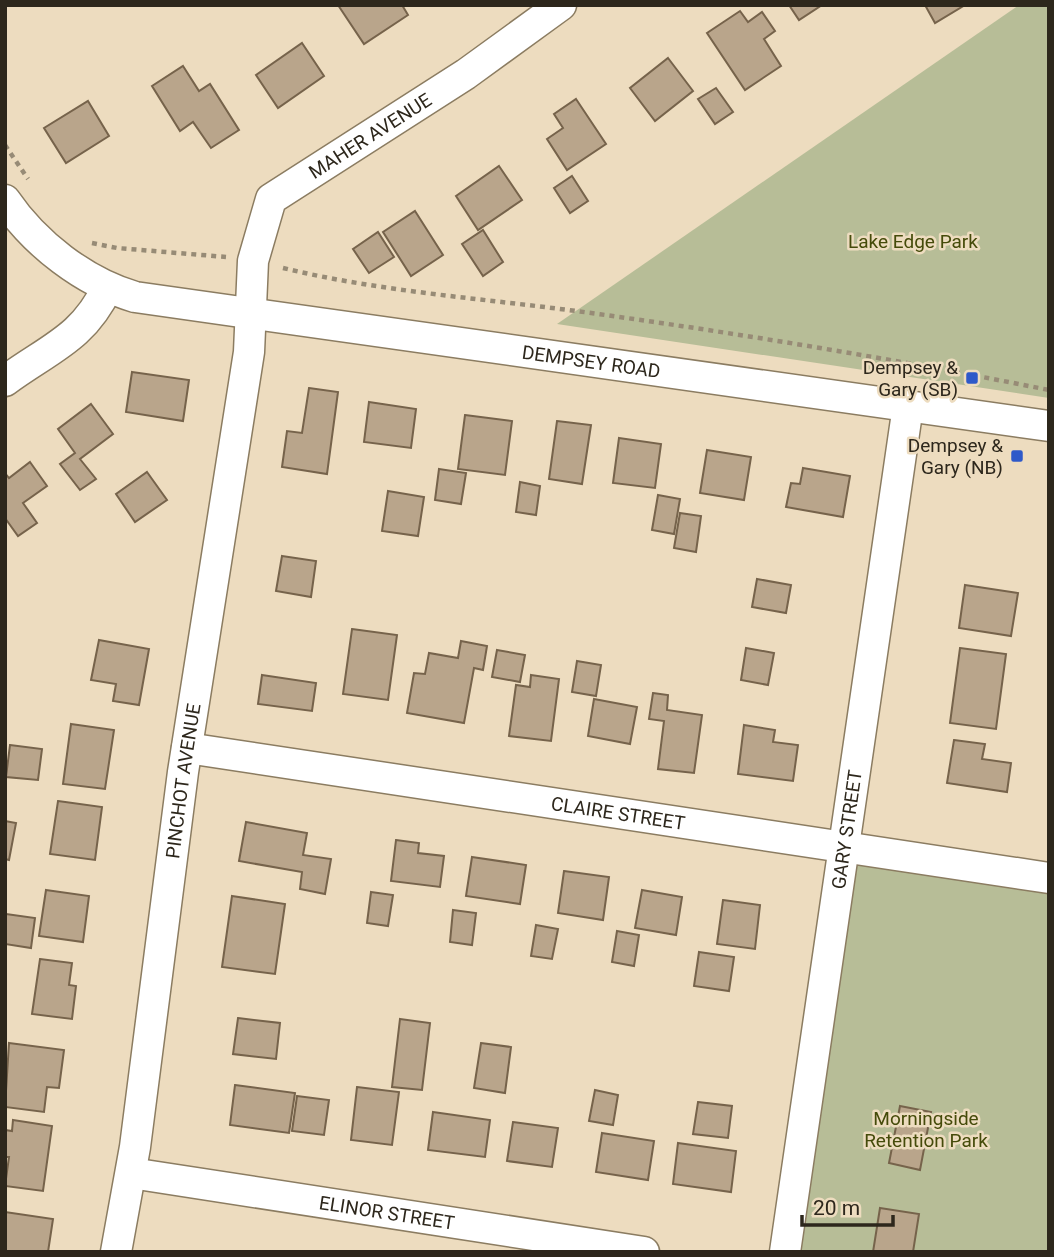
<svg xmlns="http://www.w3.org/2000/svg" width="1054" height="1257" font-family="Roboto,sans-serif">
<style>
.green{fill:#b7bd97}
.building{fill:#b9a58b;stroke:#76634b;stroke-width:2}
.lines{fill:none;stroke-linecap:round;stroke-linejoin:round}
.minor-casing{stroke:#8b7c61;stroke-width:33}
.path{stroke:#978b76;stroke-width:4.5;stroke-dasharray:5 5;stroke-linecap:butt}
.minor{stroke:#fff;stroke-width:30}
.poi-dot{fill:#2e59c9;stroke:#eddcbf;stroke-width:2.5}
.labels{text-anchor:middle;dominant-baseline:central;stroke-width:5;stroke-linejoin:round;paint-order:stroke}
.street-label{font-size:19px;fill:#2d271c;stroke:#eddcbf}
.park-label{font-size:19px;fill:#454b0a;stroke:#eddcbf}
.poi-label{font-size:19px;fill:#2d271c;stroke:#eddcbf;text-anchor:end}
</style>
<rect width="100%" height="100%" fill="#eddcbf"/>
<!-- green -->
<g class="green">
<path d="M1019,5H1049V398L557,324Z"/>
<path d="M844,847L1049,878V1252H785Z"/>
</g>
<!-- building -->
<g class="building">
<path d="M338,5H402L408,15L364,44Z"/>
<path d="M789,5H822L799,20Z"/>
<path d="M925,5H965L935,23Z"/>
<path d="M740,11L748,22L762,12L775,31L764,39L781,66L745,90L707,33Z"/>
<path d="M302,43L324,76L278,108L256,75Z"/>
<path d="M668,58L693,91L655,121L630,88Z"/>
<path d="M183,66L199,91L210,84L239,130L211,148L193,122L180,131L152,86Z"/>
<path d="M716,88L733,112L715,124L698,99Z"/>
<path d="M576,99L606,144L567,170L547,139L563,128L554,114Z"/>
<path d="M88,101L109,136L66,163L44,128Z"/>
<path d="M499,166L522,200L478,230L456,196Z"/>
<path d="M572,176L588,201L570,213L554,188Z"/>
<path d="M415,211L443,255L411,276L383,232Z"/>
<path d="M483,230L503,262L483,276L462,244Z"/>
<path d="M378,232L394,257L369,273L353,249Z"/>
<path d="M132,372L189,380L183,421L126,412Z"/>
<path d="M309,388L338,392L327,474L282,467L287,431L302,433Z"/>
<path d="M369,402L416,409L411,448L364,442Z"/>
<path d="M91,404L113,434L80,459L96,479L80,490L60,464L75,453L58,429Z"/>
<path d="M465,415L512,421L505,475L458,469Z"/>
<path d="M557,421L591,425L582,484L549,479Z"/>
<path d="M619,438L661,444L655,488L613,483Z"/>
<path d="M707,450L751,457L744,500L700,493Z"/>
<path d="M30,462L47,486L23,503L37,523L18,536L5,518V473L9,478Z"/>
<path d="M803,468L850,476L843,517L786,507L791,483L800,484Z"/>
<path d="M439,469L466,473L461,504L435,500Z"/>
<path d="M147,472L167,500L135,522L116,494Z"/>
<path d="M520,482L540,486L536,515L516,512Z"/>
<path d="M388,491L424,497L418,536L382,531Z"/>
<path d="M658,495L680,499L674,534L652,530Z"/>
<path d="M680,513L701,516L696,552L674,548Z"/>
<path d="M282,556L316,561L311,597L276,591Z"/>
<path d="M757,579L791,585L786,613L752,607Z"/>
<path d="M965,585L1018,593L1011,636L959,628Z"/>
<path d="M352,629L397,635L388,700L343,694Z"/>
<path d="M99,640L149,649L139,705L113,701L116,684L91,680Z"/>
<path d="M461,641L487,646L483,670L474,668L464,723L407,713L414,673L425,674L429,653L458,658Z"/>
<path d="M746,648L774,653L768,685L741,680Z"/>
<path d="M960,648L1006,654L996,729L950,723Z"/>
<path d="M497,650L525,655L520,682L492,677Z"/>
<path d="M577,661L601,665L596,696L572,692Z"/>
<path d="M262,675L316,683L312,711L258,704Z"/>
<path d="M531,675L559,679L551,741L509,736L516,685L530,687Z"/>
<path d="M653,693L668,695L667,710L702,715L694,773L658,769L664,721L649,719Z"/>
<path d="M594,699L637,707L630,744L588,736Z"/>
<path d="M71,724L114,730L105,789L63,784Z"/>
<path d="M744,725L775,730L773,742L798,745L793,781L738,774Z"/>
<path d="M954,740L985,744L982,759L1011,763L1007,792L947,783Z"/>
<path d="M10,745L42,749L38,780L6,777Z"/>
<path d="M58,801L102,807L95,860L50,854Z"/>
<path d="M5,821L16,823L9,860L5,859Z"/>
<path d="M246,822L307,833L303,855L331,859L325,894L300,889L302,872L239,861Z"/>
<path d="M396,840L419,843L418,853L444,856L440,887L391,881Z"/>
<path d="M472,857L526,865L520,904L466,896Z"/>
<path d="M564,871L609,877L603,920L558,913Z"/>
<path d="M46,890L89,896L83,942L39,936Z"/>
<path d="M642,890L682,897L676,935L635,928Z"/>
<path d="M371,892L393,895L388,926L367,923Z"/>
<path d="M232,896L285,904L275,974L222,967Z"/>
<path d="M723,900L760,905L755,949L717,944Z"/>
<path d="M453,910L476,913L472,945L450,942Z"/>
<path d="M6,914L35,918L31,948L5,944Z"/>
<path d="M536,925L558,929L552,959L531,956Z"/>
<path d="M617,931L639,935L634,966L612,962Z"/>
<path d="M699,952L734,957L729,991L694,986Z"/>
<path d="M40,959L72,963L69,985L76,986L72,1019L32,1014Z"/>
<path d="M238,1018L280,1023L276,1059L233,1054Z"/>
<path d="M400,1019L430,1023L422,1090L392,1087Z"/>
<path d="M9,1043L64,1050L59,1088L47,1087L44,1112L5,1107Z"/>
<path d="M481,1043L511,1047L505,1093L474,1088Z"/>
<path d="M235,1085L295,1093L289,1133L230,1125Z"/>
<path d="M357,1087L399,1092L392,1145L351,1140Z"/>
<path d="M595,1090L618,1095L613,1125L589,1121Z"/>
<path d="M297,1096L329,1100L324,1135L292,1131Z"/>
<path d="M698,1102L732,1106L728,1138L693,1134Z"/>
<path d="M900,1106L931,1112L920,1170L889,1163Z"/>
<path d="M433,1112L490,1120L485,1157L428,1150Z"/>
<path d="M13,1120L52,1126L43,1191L5,1186L9,1157H5V1130L12,1131Z"/>
<path d="M513,1122L558,1128L552,1167L507,1161Z"/>
<path d="M602,1133L654,1141L648,1180L596,1172Z"/>
<path d="M678,1143L736,1151L731,1192L673,1184Z"/>
<path d="M880,1208L919,1214L913,1252H873Z"/>
<path d="M5,1212L53,1219L48,1252H5Z"/>
</g>
<g class="lines">
<defs>
<g id="minor">
<path id="s1" d="M5,200C35,244 84,282 135,297L1049,426"/>
<path d="M5,381C48,349 83,339 107,288"/>
<path id="s2" d="M187,748L1049,878"/>
<path id="s3" d="M131,1173L644,1252"/>
<path id="s4" d="M116,1252L135,1147L183,772L249,352L253,261L271,199L466,74L561,5"/>
<path id="s5" d="M785,1252L908,406"/>
</g>
</defs>
<!-- minor casing -->
<use href="#minor" class="minor-casing"/>
<!-- path -->
<g class="path">
<path d="M5,145L28,179"/>
<path d="M92,243L117,248L226,257"/>
<path d="M283,268C386,293 493,299 598,314C749,335 899,360 1049,390"/>
</g>
<!-- minor -->
<use href="#minor" class="minor"/>
</g>
<!-- markers -->
<g class="poi-dot">
<rect x="965" y="371" width="14" height="14" rx="3.5"/>
<rect x="1010" y="449" width="14" height="14" rx="3.5"/>
</g>
<g class="labels">
<!-- street labels -->
<g class="street-label">
<text stroke="none"><textPath href="#s4" startOffset="1183">MAHER AVENUE</textPath></text>
<text stroke="none"><textPath href="#s1" startOffset="626">DEMPSEY ROAD</textPath></text>
<text stroke="none"><textPath href="#s4" startOffset="476">PINCHOT AVENUE</textPath></text>
<text stroke="none"><textPath href="#s2" startOffset="436">CLAIRE STREET</textPath></text>
<text stroke="none"><textPath href="#s5" startOffset="427">GARY STREET</textPath></text>
<text stroke="none"><textPath href="#s3" startOffset="259">ELINOR STREET</textPath></text>
</g>
<!-- park labels -->
<g class="park-label">
<text x="913" y="241">Lake Edge Park</text>
<text x="926" y="1118">Morningside<tspan x="926" dy="22">Retention Park</tspan></text>
</g>
<!-- poi labels -->
<g class="poi-label">
<text x="958" y="367">Dempsey &amp;<tspan x="958" dy="22">Gary (SB)</tspan></text>
<text x="1003" y="445">Dempsey &amp;<tspan x="1003" dy="22">Gary (NB)</tspan></text>
</g>
</g>
<!-- border -->
<rect width="1054" height="1257" fill="none" stroke="#2d271c" stroke-width="14"/>
<!-- scale -->
<path d="M802 1215v10h91v-10" fill="none" stroke="#2d271c" stroke-width="3.5"/>
<text x="813" y="1215" font-size="21" fill="#2d271c" stroke="#eddcbf" stroke-width="5" paint-order="stroke">20 m</text>
</svg>
